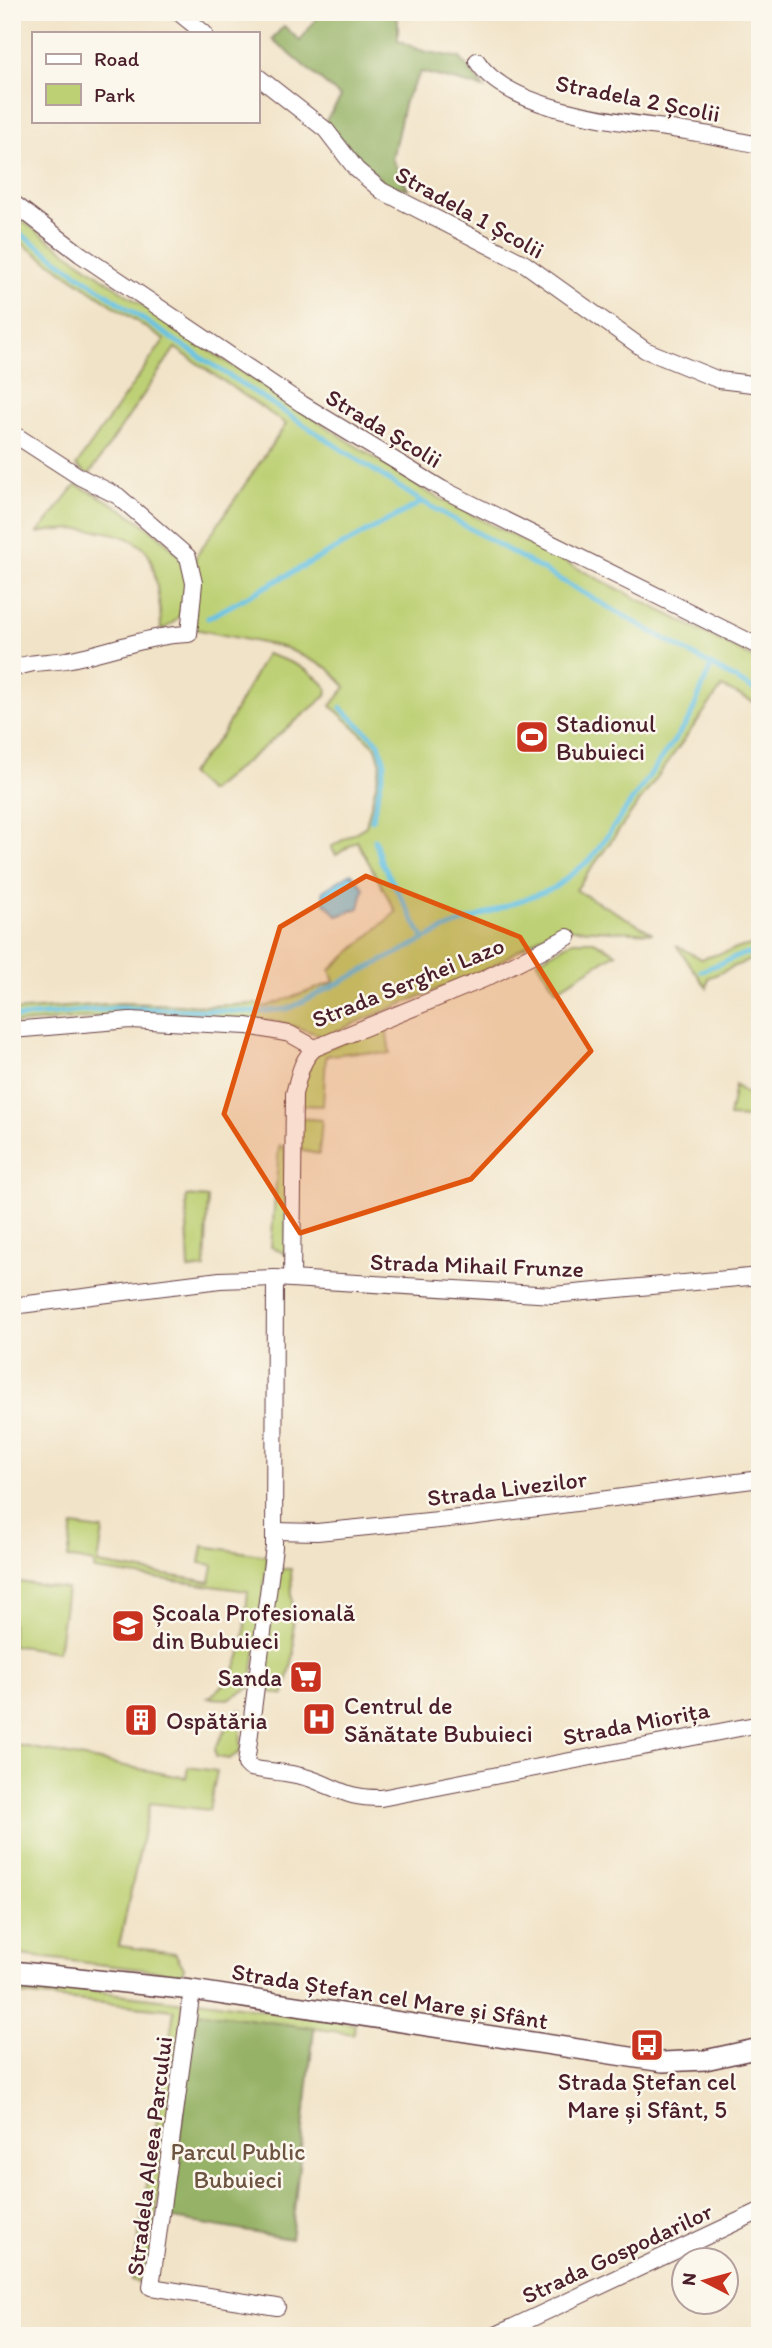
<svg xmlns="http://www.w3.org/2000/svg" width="772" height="2348" font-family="Itim,sans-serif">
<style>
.green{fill:#bdd074;stroke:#847850;stroke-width:2}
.forest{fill:#96b266;stroke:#706848;stroke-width:2}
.water{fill:#67c2e4;stroke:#587088;stroke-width:2}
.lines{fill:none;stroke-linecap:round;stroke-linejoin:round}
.stream{stroke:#67c2e4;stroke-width:5}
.minor-casing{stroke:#633c42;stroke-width:18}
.tertiary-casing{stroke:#633c42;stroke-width:22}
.minor{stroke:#fff;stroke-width:16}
.tertiary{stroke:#fff;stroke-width:19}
.marked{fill:#e0560e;fill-opacity:0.2;stroke:#e0560e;stroke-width:5;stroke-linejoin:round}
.labels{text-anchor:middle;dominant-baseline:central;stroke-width:5;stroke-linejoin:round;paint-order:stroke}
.street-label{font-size:24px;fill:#4a1f2b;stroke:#fbf7ec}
.poi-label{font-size:24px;fill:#4a1f2b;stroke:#fbf7ec;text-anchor:start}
.park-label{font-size:24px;fill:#6c5441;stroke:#fbf7ec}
</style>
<rect width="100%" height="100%" fill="#fbf7ec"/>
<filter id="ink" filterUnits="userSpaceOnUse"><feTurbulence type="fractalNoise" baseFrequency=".0143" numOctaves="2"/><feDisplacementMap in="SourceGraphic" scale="14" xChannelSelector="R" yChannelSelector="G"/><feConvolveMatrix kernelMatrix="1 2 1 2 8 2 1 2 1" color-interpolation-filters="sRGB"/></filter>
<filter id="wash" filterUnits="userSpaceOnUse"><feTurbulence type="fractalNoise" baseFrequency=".00686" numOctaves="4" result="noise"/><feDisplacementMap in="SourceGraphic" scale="28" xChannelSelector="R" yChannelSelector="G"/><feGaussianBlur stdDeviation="1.57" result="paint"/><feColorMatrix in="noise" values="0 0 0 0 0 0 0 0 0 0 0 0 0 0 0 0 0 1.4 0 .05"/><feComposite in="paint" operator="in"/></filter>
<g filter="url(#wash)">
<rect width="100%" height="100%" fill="#f1e3c7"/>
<!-- green -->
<g class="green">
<path d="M12,214L170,325L427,492L760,661V705L722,687L576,890L653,933L555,928L489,968L324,1036L277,1021L124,1015L12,1024V1011L121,1003L209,1006L258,1004L265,1007L334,982L330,970L396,912L357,841L336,855L331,847L366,826L381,764L376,747L331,706L346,687L328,668L286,648L195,629V558L286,424L175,348L89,475L76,466L164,340L12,237Z"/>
<path d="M76,485C105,497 177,539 187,570C190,578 187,589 186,597C184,613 175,624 161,630C161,613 156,563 146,551C124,526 68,527 38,533Z"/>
<path d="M266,654C290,661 311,669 327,688L326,696L209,792L189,774L222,735Z"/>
<path d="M573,941H594L616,953L556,990L537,961Z"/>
<path d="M760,945V960L747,961L708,978L707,988L676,945L701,959L746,946Z"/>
<path d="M386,1027L390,1054L355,1052L326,1056L323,1106L298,1105L311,1059L323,1050Z"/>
<path d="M735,1085L760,1104V1114L752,1118L729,1117Z"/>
<path d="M296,1118L322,1120L319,1154L298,1150Z"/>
<path d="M279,1145L285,1148L286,1254L271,1247Z"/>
<path d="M186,1196L208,1198L205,1268L189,1270Z"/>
<path d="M73,1526L103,1530L98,1564L210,1582L213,1565L200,1563L203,1546L268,1556L251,1687L228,1699L208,1698C249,1669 243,1637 248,1591L94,1570V1563L68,1558Z"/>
<path d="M277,1569H291L294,1654L284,1695L267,1691L263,1686Z"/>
<path d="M12,1581L67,1589L58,1652L12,1645Z"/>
<path d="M242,1710L240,1752L229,1759L216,1757L215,1748L237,1711Z"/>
<path d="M12,1744L186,1778L188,1767L217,1771L209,1810L150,1803L119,1946L175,1953L184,1968L182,1974L12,1954Z"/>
<path d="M12,1981L183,2002L179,2058L167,2060L174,2010L12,1994Z"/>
<path d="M199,2000L355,2024L353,2034L197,2012Z"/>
<path d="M164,2075L175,2083L148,2271L140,2282L132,2280Z"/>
</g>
<!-- forest -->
<g class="forest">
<path d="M321,12H391L398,20V40L423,51L460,58L484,88L421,72L405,100L392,159L408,189L385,184L325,122L341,97L272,39L284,26L300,41Z"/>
<path d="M197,2012L314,2028L291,2239L168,2218Z"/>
</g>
<!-- water -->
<path class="water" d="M351,873L364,888L359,908L338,916L324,902L323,891Z"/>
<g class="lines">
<!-- stream -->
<g class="stream">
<path d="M12,228L150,324L416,498L760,693"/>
<path d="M208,618L422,502"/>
<path d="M341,708L379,743L385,763L372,820"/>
<path d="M375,840L381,861L424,939"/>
<path d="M701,971L744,954L760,953"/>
<path d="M12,1018L119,1008L257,1012L288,1009L445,929L554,888L591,859L690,718L711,666"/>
</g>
</g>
</g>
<g filter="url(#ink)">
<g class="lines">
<defs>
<g id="minor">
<path d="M178,12L204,33"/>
<path d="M477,61C511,115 634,122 691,132C714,135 737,141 760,145"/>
<path d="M257,76L326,130L356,169L382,191L525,264L645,350L719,380L760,385"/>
<path d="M12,202L80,254L302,404L442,489L760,647"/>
<path d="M12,433L80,477L118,496L188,557L194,583L189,634C147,635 107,653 66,660C47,663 30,661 12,669"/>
<path d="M12,1030L130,1020L247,1026L290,1034L315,1048"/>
<path d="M275,1278L274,1547L246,1764L250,1768C270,1772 295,1772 314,1780C343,1791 348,1798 381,1798L760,1724"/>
<path d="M292,1279L294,1094C299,1076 301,1060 315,1048L484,979L568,937"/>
<path d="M12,1306L220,1280L275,1278L553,1295L760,1276"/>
<path d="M275,1531L317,1532L469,1517L760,1479"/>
<path d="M192,1990L151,2287L277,2307"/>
<path d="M494,2336L760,2211"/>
</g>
<path id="tertiary" d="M12,1971L192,1990L663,2062L705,2060L760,2048"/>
</defs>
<!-- minor casing -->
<use href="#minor" class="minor-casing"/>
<!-- tertiary casing -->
<use href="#tertiary" class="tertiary-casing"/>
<!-- minor -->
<use href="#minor" class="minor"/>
<!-- tertiary -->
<use href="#tertiary" class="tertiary"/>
</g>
</g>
<!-- marked area -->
<path class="marked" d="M366,876L520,937L591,1051L471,1179L300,1233L224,1114L280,927Z"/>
<!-- icons -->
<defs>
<symbol id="stadium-square" viewBox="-11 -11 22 22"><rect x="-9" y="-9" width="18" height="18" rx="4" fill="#c8321e" stroke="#fbf7ec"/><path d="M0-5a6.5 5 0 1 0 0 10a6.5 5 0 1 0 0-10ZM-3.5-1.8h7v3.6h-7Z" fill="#fff"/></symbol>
<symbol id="university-square" viewBox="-11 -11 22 22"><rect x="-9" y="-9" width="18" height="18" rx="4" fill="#c8321e" stroke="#fbf7ec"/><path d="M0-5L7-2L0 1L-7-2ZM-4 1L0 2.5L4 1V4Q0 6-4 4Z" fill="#fff"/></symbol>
<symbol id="supermarket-square" viewBox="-11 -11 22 22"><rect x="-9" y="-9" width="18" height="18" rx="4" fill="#c8321e" stroke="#fbf7ec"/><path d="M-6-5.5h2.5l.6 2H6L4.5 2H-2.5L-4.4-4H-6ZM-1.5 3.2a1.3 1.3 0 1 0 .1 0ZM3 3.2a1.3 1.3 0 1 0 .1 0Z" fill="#fff"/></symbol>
<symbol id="hospital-square" viewBox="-11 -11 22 22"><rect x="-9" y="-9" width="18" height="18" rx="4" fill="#c8321e" stroke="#fbf7ec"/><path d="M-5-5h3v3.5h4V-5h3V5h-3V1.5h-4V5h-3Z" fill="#fff"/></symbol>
<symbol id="building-square" viewBox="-11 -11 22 22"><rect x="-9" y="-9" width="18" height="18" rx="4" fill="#c8321e" stroke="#fbf7ec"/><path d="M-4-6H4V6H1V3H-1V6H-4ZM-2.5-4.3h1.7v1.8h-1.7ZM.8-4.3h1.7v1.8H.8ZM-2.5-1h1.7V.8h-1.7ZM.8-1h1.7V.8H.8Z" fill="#fff"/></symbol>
<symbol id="bus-square" viewBox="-11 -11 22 22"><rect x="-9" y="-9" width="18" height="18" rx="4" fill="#c8321e" stroke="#fbf7ec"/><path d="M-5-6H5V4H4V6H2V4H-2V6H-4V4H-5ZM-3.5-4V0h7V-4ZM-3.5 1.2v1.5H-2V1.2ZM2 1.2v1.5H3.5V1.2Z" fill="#fff"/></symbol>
</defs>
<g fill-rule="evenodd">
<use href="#stadium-square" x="513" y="718" width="38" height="38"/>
<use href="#university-square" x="109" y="1607" width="38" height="38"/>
<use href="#supermarket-square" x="287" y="1658" width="38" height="38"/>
<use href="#hospital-square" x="300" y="1700" width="38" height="38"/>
<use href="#building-square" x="122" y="1701" width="38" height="38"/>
<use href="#bus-square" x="628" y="2026" width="38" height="38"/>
</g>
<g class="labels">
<!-- street labels -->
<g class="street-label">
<text transform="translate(638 98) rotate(11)">Stradela 2 Școlii</text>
<text transform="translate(470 212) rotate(29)">Stradela 1 Școlii</text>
<text transform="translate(384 428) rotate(31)">Strada Școlii</text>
<text transform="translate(408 982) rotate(-22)">Strada Serghei Lazo</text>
<text transform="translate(477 1265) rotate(2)">Strada Mihail Frunze</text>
<text transform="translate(507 1488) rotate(-7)">Strada Livezilor</text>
<text transform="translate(636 1723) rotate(-11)">Strada Miorița</text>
<text transform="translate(390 1996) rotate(9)">Strada Ștefan cel Mare și Sfânt</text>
<text transform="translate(149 2156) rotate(-83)">Stradela Aleea Parcului</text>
<text transform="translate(617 2253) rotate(-25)">Strada Gospodarilor</text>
</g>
<!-- poi labels -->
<g class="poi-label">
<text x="556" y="723">Stadionul<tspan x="556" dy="28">Bubuieci</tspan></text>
<text x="152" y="1612">Școala Profesională<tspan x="152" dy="28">din Bubuieci</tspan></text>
<text x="282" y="1677" text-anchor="end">Sanda</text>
<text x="344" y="1705">Centrul de<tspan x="344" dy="28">Sănătate Bubuieci</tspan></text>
<text x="166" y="1720">Ospătăria</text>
<text x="647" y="2081" text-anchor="middle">Strada Ștefan cel<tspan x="647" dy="28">Mare și Sfânt, 5</tspan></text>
</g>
<!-- park labels -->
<g class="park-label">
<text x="238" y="2151">Parcul Public<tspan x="238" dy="28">Bubuieci</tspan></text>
</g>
</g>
<!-- margin -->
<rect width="772" height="2348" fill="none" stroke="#fbf7ec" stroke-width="42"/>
<!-- legend -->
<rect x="32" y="32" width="228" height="91" fill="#fbf7ec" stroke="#b4a19f" stroke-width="2"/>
<rect x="46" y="54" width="35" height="10" fill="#ffffff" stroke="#b4a19f" stroke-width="2"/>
<text x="94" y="66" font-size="21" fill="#4a1f2b">Road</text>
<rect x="46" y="84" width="35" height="21" fill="#bdd074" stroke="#b4a19f" stroke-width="2"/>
<text x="94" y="102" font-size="21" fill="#4a1f2b">Park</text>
<!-- north arrow -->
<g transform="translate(705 2281) rotate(276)"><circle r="33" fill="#fbf7ec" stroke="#b4a19f" stroke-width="2"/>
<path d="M0-5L12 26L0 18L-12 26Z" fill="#c8321e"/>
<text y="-10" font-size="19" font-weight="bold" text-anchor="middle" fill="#4a1f2b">N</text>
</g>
</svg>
